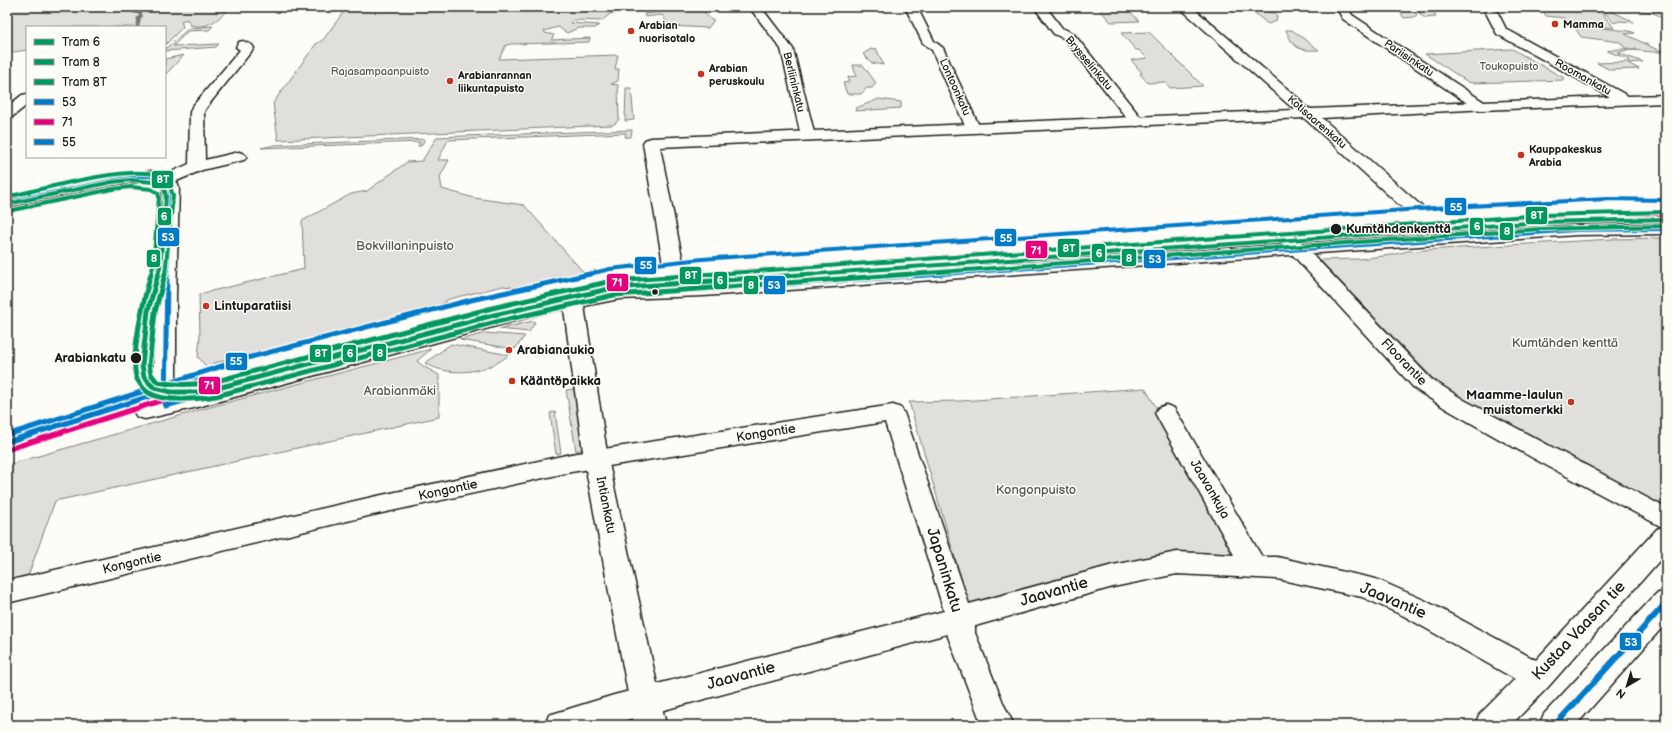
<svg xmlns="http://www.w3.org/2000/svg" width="1673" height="732" font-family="'Balsamiq Sans',sans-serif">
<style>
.green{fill:#e0dfdb;stroke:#7e7e7c}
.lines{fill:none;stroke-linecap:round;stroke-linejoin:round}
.stream{stroke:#797876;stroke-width:3.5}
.street-casing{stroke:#1c1c1c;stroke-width:3}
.secondary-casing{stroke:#1c1c1c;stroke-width:3}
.primary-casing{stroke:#1c1c1c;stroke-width:3}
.street{fill:#fdfcf7;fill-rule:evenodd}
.secondary{fill:#fdfcf7;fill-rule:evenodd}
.primary{fill:#fdfcf7;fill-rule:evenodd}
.bus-1-far2-casing{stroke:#fdfcf7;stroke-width:6}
.bus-1-far1-casing{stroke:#fdfcf7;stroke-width:8}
.bus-1-casing{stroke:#fdfcf7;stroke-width:10}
.bus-2-far1-casing{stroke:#fdfcf7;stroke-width:6}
.bus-2-casing{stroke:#fdfcf7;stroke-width:8}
.bus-3-far1-casing{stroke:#fdfcf7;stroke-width:6}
.bus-3-casing{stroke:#fdfcf7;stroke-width:8}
.bus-1-far2{stroke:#007ac9;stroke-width:4}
.bus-1-far1{stroke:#007ac9;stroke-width:5}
.bus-1{stroke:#007ac9;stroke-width:6}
.bus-2-far1{stroke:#e5007d;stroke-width:4}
.bus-2{stroke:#e5007d;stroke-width:5}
.bus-3-far1{stroke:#007ac9;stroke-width:4}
.bus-3{stroke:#007ac9;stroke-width:5}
.tram-1-far1-casing{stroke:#fdfcf7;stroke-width:6}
.tram-1-casing{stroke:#fdfcf7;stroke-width:8}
.tram-2-far1-casing{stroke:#fdfcf7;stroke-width:6}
.tram-2-casing{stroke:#fdfcf7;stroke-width:8}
.tram-3-far1-casing{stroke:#fdfcf7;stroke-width:6}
.tram-3-casing{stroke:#fdfcf7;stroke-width:8}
.tram-1-far1{stroke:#00985f;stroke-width:4}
.tram-1{stroke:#00985f;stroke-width:5}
.tram-2-far1{stroke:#00985f;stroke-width:4}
.tram-2{stroke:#00985f;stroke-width:5}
.tram-3-far1{stroke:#00985f;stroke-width:4}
.tram-3{stroke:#00985f;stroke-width:5}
.poi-dot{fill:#c8321e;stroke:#fdfcf7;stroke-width:1.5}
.stop-dot{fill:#1c1c1c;stroke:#fdfcf7;stroke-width:1.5}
.labels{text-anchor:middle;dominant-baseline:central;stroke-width:3;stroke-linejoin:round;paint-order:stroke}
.far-poi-label{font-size:11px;font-weight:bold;fill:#1c1c1c;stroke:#fdfcf7;text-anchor:start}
.far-street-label{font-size:11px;fill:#1c1c1c;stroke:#fdfcf7}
.far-park-label{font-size:11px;fill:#575655;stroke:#fdfcf7}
.stop-label{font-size:13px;font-weight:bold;fill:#1c1c1c;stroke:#fdfcf7;text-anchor:start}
.park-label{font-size:13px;fill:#575655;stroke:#fdfcf7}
.poi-label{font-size:13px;font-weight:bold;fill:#1c1c1c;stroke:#fdfcf7;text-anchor:start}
.street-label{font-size:13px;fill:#1c1c1c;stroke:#fdfcf7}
.near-street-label{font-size:16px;fill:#1c1c1c;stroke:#fdfcf7}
.line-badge{stroke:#fdfcf7;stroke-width:1.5}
.badge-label{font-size:11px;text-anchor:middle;font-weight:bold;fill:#fff}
</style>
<rect width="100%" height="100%" fill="#fdfcf7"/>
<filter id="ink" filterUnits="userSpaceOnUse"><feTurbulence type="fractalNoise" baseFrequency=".025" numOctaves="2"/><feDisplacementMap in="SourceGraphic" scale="8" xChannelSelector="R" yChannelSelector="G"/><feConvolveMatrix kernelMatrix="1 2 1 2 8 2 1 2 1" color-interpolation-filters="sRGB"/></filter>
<g filter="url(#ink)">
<!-- green -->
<g class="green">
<path d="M7,7H238L226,9L227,11C215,22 207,29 190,25L187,19L181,21L183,27L165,45V27H27V50L7,53Z"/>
<path d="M347,7H633L635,10L610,14L601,21L574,20L570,23L599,25L595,28H578L567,33L558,27L544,31L545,33L554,35L551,40L590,38L589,42L511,44L506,45L499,59L618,55L615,69H619L618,81L611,84L618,85L619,119L616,123L612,125L278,140L273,103L316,44L323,40Z"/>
<path d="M700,7L711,20H714L708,28L669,26L662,15L645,17L644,14Z"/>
<path d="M1097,7H1108L1111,10L1128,9L1139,21L1111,22Z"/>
<path d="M1397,7H1412L1417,15L1414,17L1404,18Z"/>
<path d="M1417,7H1432L1436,17L1425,18L1420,14Z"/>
<path d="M1541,7H1598L1614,28L1568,23L1564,18L1546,16Z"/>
<path d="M1603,7L1634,22L1619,21L1614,23L1601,8Z"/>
<path d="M1607,7H1666V19L1651,12Z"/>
<path d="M1250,9L1275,13L1277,16L1276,21L1268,24Z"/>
<path d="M1573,25L1629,31L1635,33L1625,34L1658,50L1666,51C1651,55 1633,46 1618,53L1643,62L1628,63L1639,69L1610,70L1597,63L1627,62L1630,60L1607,51L1619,49H1637L1625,48L1620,42L1581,37Z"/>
<path d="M213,26L209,30L188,31L173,46L219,44L216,47L166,51L165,49L189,28Z"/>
<path d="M1286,30H1292L1319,50C1300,51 1293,49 1286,30Z"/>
<path d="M1149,32L1203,86L1170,88L1165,82L1148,83L1140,74L1142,73L1131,60L1147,58L1139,50H1136L1121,33Z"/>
<path d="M876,48L883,64V65L872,63L863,54L871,49L874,50Z"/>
<path d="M1512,49L1564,78V80L1472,83L1468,82L1425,54Z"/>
<path d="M184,55L165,75V59Z"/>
<path d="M853,65H863L876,83L872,88H867L861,94H847L843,83L849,82L848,77L856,76Z"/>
<path d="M626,88H631L634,120L625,121Z"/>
<path d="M879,99L901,102V108L855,111L856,108Z"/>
<path d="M632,130L631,137H625L626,133L448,140L438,160H449L440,177L442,189L474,198L524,205L585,274L519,288L503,286L449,299L436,308L218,362L205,365L198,357L200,336L199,294L304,269L302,221L351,194L367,191L407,162L422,161L437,137Z"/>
<path d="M425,139L421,146H418L420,142L261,148L275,145Z"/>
<path d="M1666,211V213L1559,215L1455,221L1456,219H1459L1570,212Z"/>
<path d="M1666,220V224L1584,226L1475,232L1467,230L1567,223Z"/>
<path d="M1249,233L1261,235L709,274L708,272Z"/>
<path d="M1666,238V508L1448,394L1320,260L1359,259L1391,255L1408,251L1613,239Z"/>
<path d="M1270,243L1266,246L708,286V283Z"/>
<path d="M533,321L535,322L529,332L499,329Z"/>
<path d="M485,333L525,336L515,349L460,340Z"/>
<path d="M451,344L509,355C487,373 450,378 425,363Z"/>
<path d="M431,349L417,361L423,366L439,375V417L55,501L28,576L7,580V465L210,407Z"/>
<path d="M1145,388L1240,552L1237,556L969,605L909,402L961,401Z"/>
<path d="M575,389L584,449L576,451L566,390Z"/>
<path d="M555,412L561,453L556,454L550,413Z"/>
</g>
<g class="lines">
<!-- stream -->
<path class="stream" d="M137,7L133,11L140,13L141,16L138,19L139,21L137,27"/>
<defs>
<g id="street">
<path d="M905,7H917L934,41L943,48L980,128L978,131L973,132L968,131L966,128L932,50L923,43Z"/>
<path d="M1034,7H1046L1062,28L1073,33L1142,119L1144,122L1142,125L1137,126L1132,125L1065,39L1054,34Z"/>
<path d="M1179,7H1192L1300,100L1302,103L1300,106L1295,107L1290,106Z"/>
<path d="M1336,7H1348L1352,15L1484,102L1610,97L1497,34L1483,7H1495L1506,29L1628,96L1666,95V103L1481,110L1476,109L1343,19Z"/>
<path d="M759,9L763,10L793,49L815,136L813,139L808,140L803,139L801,136L781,49L753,12L755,10Z"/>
<path d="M243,41L252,45L254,48L206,108L204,112L205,160L239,152L244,154L247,157L244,160L202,170L172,183L166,185L160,183L158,180L160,177L189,164L190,112L192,107L240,50L236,47L239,42Z"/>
<path d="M27,94V105L12,117L7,118V107L22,95Z"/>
<path d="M1276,221L1282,222L1431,379L1464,400L1666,508V553L1548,687L1511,725H1475L1479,715L1515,679L1404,616L1362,597L1277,579L1177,574L1113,587L975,626V633L1004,705L1014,725H982L947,634L608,725H545L549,715L614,695L944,611L885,422L571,472L368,516L7,603V581L368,498L571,454L893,405L901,408L904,413L969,604L1113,565L1177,552L1234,555L1155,413L1158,408L1166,405L1174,408L1262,557H1277L1376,579L1424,600L1536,660L1657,529L1662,527L1540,462L1448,410L1415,389L1270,230L1267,226L1270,222Z"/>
</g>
<path id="secondary" d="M1481,102L1486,103L1488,106L1486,109L1322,118L1426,210L1608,201L1666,202V212L1608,211L1449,219L1436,220L1434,225C1428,226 1423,226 1418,221L702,272L682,274L681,285L1577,225L1666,224V234L1577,235L703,296L619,299L584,306L608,459L666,725H634L584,459L564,309L541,314L194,408L145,419L137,417L133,411L134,410L7,451V433L153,387L156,296L163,188L160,184L150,181L114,185L7,207V197L114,175L150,171L172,176L178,184L179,188L176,296V380L241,360L473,301L611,270L663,264L643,143L645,140L651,138L1294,110L1296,106L1301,105L1311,109ZM1304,118L1407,212L683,262L660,147ZM663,276L662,283L664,285L619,287L582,294L581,288L611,282ZM562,292L563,297L532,304L176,396L256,370L477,312Z"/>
<path id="primary" d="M1666,591V623L1576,725H1539L1544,714L1656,594Z"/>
</defs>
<!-- street casing -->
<use href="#street" class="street-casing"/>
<!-- secondary casing -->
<use href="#secondary" class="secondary-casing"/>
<!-- primary casing -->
<use href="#primary" class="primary-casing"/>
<!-- street -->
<use href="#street" class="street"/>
<!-- secondary -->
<use href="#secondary" class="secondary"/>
<!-- primary -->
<use href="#primary" class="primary"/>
<defs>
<g id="bus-1-far2">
<path d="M7,202L114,180L150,176L166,180L170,184L167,275"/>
<path d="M928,275L1577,230L1666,229"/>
</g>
<g id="bus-1-far1">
<path d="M167,274L165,406L539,308L619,293L703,290L942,274"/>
<path d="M7,442L197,381"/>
</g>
<path id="bus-1" d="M1555,725L1666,603"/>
<path id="bus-2-far1" d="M689,275L1449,221L1608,213L1666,214"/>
<path id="bus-2" d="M9,449L251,372L475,314L612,283L698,274"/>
<path id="bus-3-far1" d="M585,275L610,269L702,259L1449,207L1608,199L1666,200"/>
<path id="bus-3" d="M7,435L247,358L471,300L590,274"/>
</defs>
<!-- bus-1-far2 casing -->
<use href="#bus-1-far2" class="bus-1-far2-casing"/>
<!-- bus-1-far1 casing -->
<use href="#bus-1-far1" class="bus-1-far1-casing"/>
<!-- bus-1 casing -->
<use href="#bus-1" class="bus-1-casing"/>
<!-- bus-2-far1 casing -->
<use href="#bus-2-far1" class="bus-2-far1-casing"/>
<!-- bus-2 casing -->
<use href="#bus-2" class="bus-2-casing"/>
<!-- bus-3-far1 casing -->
<use href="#bus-3-far1" class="bus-3-far1-casing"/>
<!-- bus-3 casing -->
<use href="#bus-3" class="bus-3-casing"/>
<!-- bus-1-far2 -->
<use href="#bus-1-far2" class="bus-1-far2"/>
<!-- bus-1-far1 -->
<use href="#bus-1-far1" class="bus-1-far1"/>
<!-- bus-1 -->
<use href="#bus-1" class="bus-1"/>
<!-- bus-2-far1 -->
<use href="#bus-2-far1" class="bus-2-far1"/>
<!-- bus-2 -->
<use href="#bus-2" class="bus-2"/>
<!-- bus-3-far1 -->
<use href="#bus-3-far1" class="bus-3-far1"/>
<!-- bus-3 -->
<use href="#bus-3" class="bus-3"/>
<defs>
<g id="tram-1-far1">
<path d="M7,204L112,182L131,180L153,182L164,188L166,196L160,267L158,275"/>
<path d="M799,275L1541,222L1666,219"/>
</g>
<path id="tram-1" d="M158,274L148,311L142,365L144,377L154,388L171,392H197L214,389L494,315L613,288L813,274"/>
<g id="tram-2-far1">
<path d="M8,211L113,189L131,187L151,189L158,193L159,197L153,266L151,275"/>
<path d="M897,275L1541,229L1666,226"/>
</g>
<path id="tram-2" d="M151,274C145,294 129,361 137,379C140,384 145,391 149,393C166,403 197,399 216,396L496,322L614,295L911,274"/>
<g id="tram-3-far1">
<path d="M7,197C39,190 128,165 156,175C160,177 165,181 169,183L173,196L165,275"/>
<path d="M701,275L1541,215L1666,212"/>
</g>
<path id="tram-3" d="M165,274L155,312L149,365L151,374L157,382C176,386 194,385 213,382L492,308L612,281L715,274"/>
</defs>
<!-- tram-1-far1 casing -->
<use href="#tram-1-far1" class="tram-1-far1-casing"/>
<!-- tram-1 casing -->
<use href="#tram-1" class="tram-1-casing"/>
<!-- tram-2-far1 casing -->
<use href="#tram-2-far1" class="tram-2-far1-casing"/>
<!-- tram-2 casing -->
<use href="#tram-2" class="tram-2-casing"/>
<!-- tram-3-far1 casing -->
<use href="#tram-3-far1" class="tram-3-far1-casing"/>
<!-- tram-3 casing -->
<use href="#tram-3" class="tram-3-casing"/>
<!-- tram-1-far1 -->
<use href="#tram-1-far1" class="tram-1-far1"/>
<!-- tram-1 -->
<use href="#tram-1" class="tram-1"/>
<!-- tram-2-far1 -->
<use href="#tram-2-far1" class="tram-2-far1"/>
<!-- tram-2 -->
<use href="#tram-2" class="tram-2"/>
<!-- tram-3-far1 -->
<use href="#tram-3-far1" class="tram-3-far1"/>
<!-- tram-3 -->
<use href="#tram-3" class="tram-3"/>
</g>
</g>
<!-- markers -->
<g class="poi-dot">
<circle cx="1555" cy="24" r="4"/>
<circle cx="631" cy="31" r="4"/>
<circle cx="701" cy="74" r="4"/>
<circle cx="450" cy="81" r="4"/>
<circle cx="1521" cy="155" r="4"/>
<circle cx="206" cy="306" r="4"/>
<circle cx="509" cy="350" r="4"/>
<circle cx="512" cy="381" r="4"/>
<circle cx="1571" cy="402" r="4"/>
</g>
<g class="stop-dot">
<circle cx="1336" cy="229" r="6"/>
<circle cx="655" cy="292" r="3.5"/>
<circle cx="136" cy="358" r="6"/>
</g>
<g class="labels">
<!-- far-poi labels -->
<g class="far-poi-label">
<text x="1563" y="24">Mamma</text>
<text x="639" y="25">Arabian<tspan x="639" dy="13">nuorisotalo</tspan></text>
<text x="709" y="68">Arabian<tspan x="709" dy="13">peruskoulu</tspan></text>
<text x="458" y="75">Arabianrannan<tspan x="458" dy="13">liikuntapuisto</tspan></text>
<text x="1529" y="149">Kauppakeskus<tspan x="1529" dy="13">Arabia</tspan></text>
</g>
<!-- far-street labels -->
<g class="far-street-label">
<text transform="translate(1409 58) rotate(34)">Pariisinkatu</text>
<text transform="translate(1089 63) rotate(50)">Brysselinkatu</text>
<text transform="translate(1583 77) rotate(29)">Roomankatu</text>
<text transform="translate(794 82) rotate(76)">Berliininkatu</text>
<text transform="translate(955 87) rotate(66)">Lontoonkatu</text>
<text transform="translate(1317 122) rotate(41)">Kotisaarenkatu</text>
</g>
<!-- far-park labels -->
<g class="far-park-label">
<text x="1509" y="66">Toukopuisto</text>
<text x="380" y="71">Rajasampaanpuisto</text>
</g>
<!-- stop labels -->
<g class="stop-label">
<text x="1346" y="229">Kumtähdenkenttä</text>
<text x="126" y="358" text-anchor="end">Arabiankatu</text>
</g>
<!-- park labels -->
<g class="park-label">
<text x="405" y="246">Bokvillaninpuisto</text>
<text x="1565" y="343">Kumtähden kenttä</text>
<text x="400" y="391">Arabianmäki</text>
<text x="1036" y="490">Kongonpuisto</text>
</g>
<!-- poi labels -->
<g class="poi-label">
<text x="214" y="306">Lintuparatiisi</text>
<text x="517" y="350">Arabianaukio</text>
<text x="520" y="381">Kääntöpaikka</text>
<text x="1563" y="395" text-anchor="end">Maamme-laulun<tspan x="1563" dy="15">muistomerkki</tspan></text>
</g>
<!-- street labels -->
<g class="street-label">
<text transform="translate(1404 362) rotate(46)">Floorantie</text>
<text transform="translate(766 433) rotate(-9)">Kongontie</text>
<text transform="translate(1210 489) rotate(60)">Jaavankuja</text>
<text transform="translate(448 490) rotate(-12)">Kongontie</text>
<text transform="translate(606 505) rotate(79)">Intiankatu</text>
<text transform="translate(132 563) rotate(-13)">Kongontie</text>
</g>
<!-- near-street labels -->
<g class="near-street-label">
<text transform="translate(944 570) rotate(73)">Japaninkatu</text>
<text transform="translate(1054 592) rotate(-16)">Jaavantie</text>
<text transform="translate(1393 601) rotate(23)">Jaavantie</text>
<text transform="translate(1579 631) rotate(-47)">Kustaa Vaasan tie</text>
<text transform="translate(741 676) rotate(-15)">Jaavantie</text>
</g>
</g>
<g class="line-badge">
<rect x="151" y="170" width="23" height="19" rx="4" fill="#00985f"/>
<rect x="1444" y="197" width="23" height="19" rx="4" fill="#007ac9"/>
<rect x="1525" y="206" width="23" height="19" rx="4" fill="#00985f"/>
<rect x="157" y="207" width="15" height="19" rx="4" fill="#00985f"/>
<rect x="1469" y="217" width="15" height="19" rx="4" fill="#00985f"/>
<rect x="1499" y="222" width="15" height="19" rx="4" fill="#00985f"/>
<rect x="157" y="227" width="23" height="20" rx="4" fill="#007ac9"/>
<rect x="994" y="228" width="23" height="19" rx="4" fill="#007ac9"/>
<rect x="1057" y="238" width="23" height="20" rx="4" fill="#00985f"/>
<rect x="1025" y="240" width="23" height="19" rx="4" fill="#e5007d"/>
<rect x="1091" y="243" width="15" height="20" rx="4" fill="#00985f"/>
<rect x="1121" y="248" width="16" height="19" rx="4" fill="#00985f"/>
<rect x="146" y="249" width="15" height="19" rx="4" fill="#00985f"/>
<rect x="1143" y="249" width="23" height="20" rx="4" fill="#007ac9"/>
<rect x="634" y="256" width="23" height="19" rx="4" fill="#007ac9"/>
<rect x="679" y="266" width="23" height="19" rx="4" fill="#00985f"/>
<rect x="713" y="271" width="15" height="19" rx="4" fill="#00985f"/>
<rect x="606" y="273" width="23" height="19" rx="4" fill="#e5007d"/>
<rect x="763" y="275" width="23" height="20" rx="4" fill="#007ac9"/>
<rect x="743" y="275" width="16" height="20" rx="4" fill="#00985f"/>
<rect x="372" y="343" width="15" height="19" rx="4" fill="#00985f"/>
<rect x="342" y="344" width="15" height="19" rx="4" fill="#00985f"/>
<rect x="309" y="344" width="23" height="19" rx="4" fill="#00985f"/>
<rect x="225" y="352" width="23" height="19" rx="4" fill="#007ac9"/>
<rect x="198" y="376" width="23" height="19" rx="4" fill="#e5007d"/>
<rect x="1619" y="632" width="23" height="19" rx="4" fill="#007ac9"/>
</g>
<g class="badge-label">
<text x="163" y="183">8T</text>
<text x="1456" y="211">55</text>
<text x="1537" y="219">8T</text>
<text x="164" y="220">6</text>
<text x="1477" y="230">6</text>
<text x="1507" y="235">8</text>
<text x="168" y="241">53</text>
<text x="1006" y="242">55</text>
<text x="1069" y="252">8T</text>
<text x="1036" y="254">71</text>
<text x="1099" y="257">6</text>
<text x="1129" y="262">8</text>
<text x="154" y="262">8</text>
<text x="1155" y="263">53</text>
<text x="646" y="269">55</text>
<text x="691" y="279">8T</text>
<text x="720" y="284">6</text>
<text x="617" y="286">71</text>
<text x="774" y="289">53</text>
<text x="751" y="289">8</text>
<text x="380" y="357">8</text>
<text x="350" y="357">6</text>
<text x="321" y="357">8T</text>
<text x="236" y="365">55</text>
<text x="209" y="389">71</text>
<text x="1631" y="646">53</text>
</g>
<!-- margin -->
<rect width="1673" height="732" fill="none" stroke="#fdfcf7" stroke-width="24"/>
<rect x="12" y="12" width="1649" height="708" fill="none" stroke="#1c1c1c" stroke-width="1.5" filter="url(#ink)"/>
<!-- legend -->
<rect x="26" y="26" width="140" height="132" fill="#fdfcf7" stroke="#a3a29f"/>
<rect x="34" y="39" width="20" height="6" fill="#00985f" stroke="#a3a29f"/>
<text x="62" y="46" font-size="12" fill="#1c1c1c">Tram 6</text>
<rect x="34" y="59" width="20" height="6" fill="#00985f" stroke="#a3a29f"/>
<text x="62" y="66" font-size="12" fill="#1c1c1c">Tram 8</text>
<rect x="34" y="79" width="20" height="6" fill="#00985f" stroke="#a3a29f"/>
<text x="62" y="86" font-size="12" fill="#1c1c1c">Tram 8T</text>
<rect x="34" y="99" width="20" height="6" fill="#007ac9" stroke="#a3a29f"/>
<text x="62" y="106" font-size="12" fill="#1c1c1c">53</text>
<rect x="34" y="119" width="20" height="6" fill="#e5007d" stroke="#a3a29f"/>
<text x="62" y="126" font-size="12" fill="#1c1c1c">71</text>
<rect x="34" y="139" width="20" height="6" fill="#007ac9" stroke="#a3a29f"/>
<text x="62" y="146" font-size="12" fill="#1c1c1c">55</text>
<!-- north arrow -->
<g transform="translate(1627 686) rotate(218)" stroke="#fdfcf7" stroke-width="3" paint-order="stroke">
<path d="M0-3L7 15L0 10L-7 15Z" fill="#1c1c1c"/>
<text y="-6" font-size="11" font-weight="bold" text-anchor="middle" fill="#1c1c1c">N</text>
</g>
</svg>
